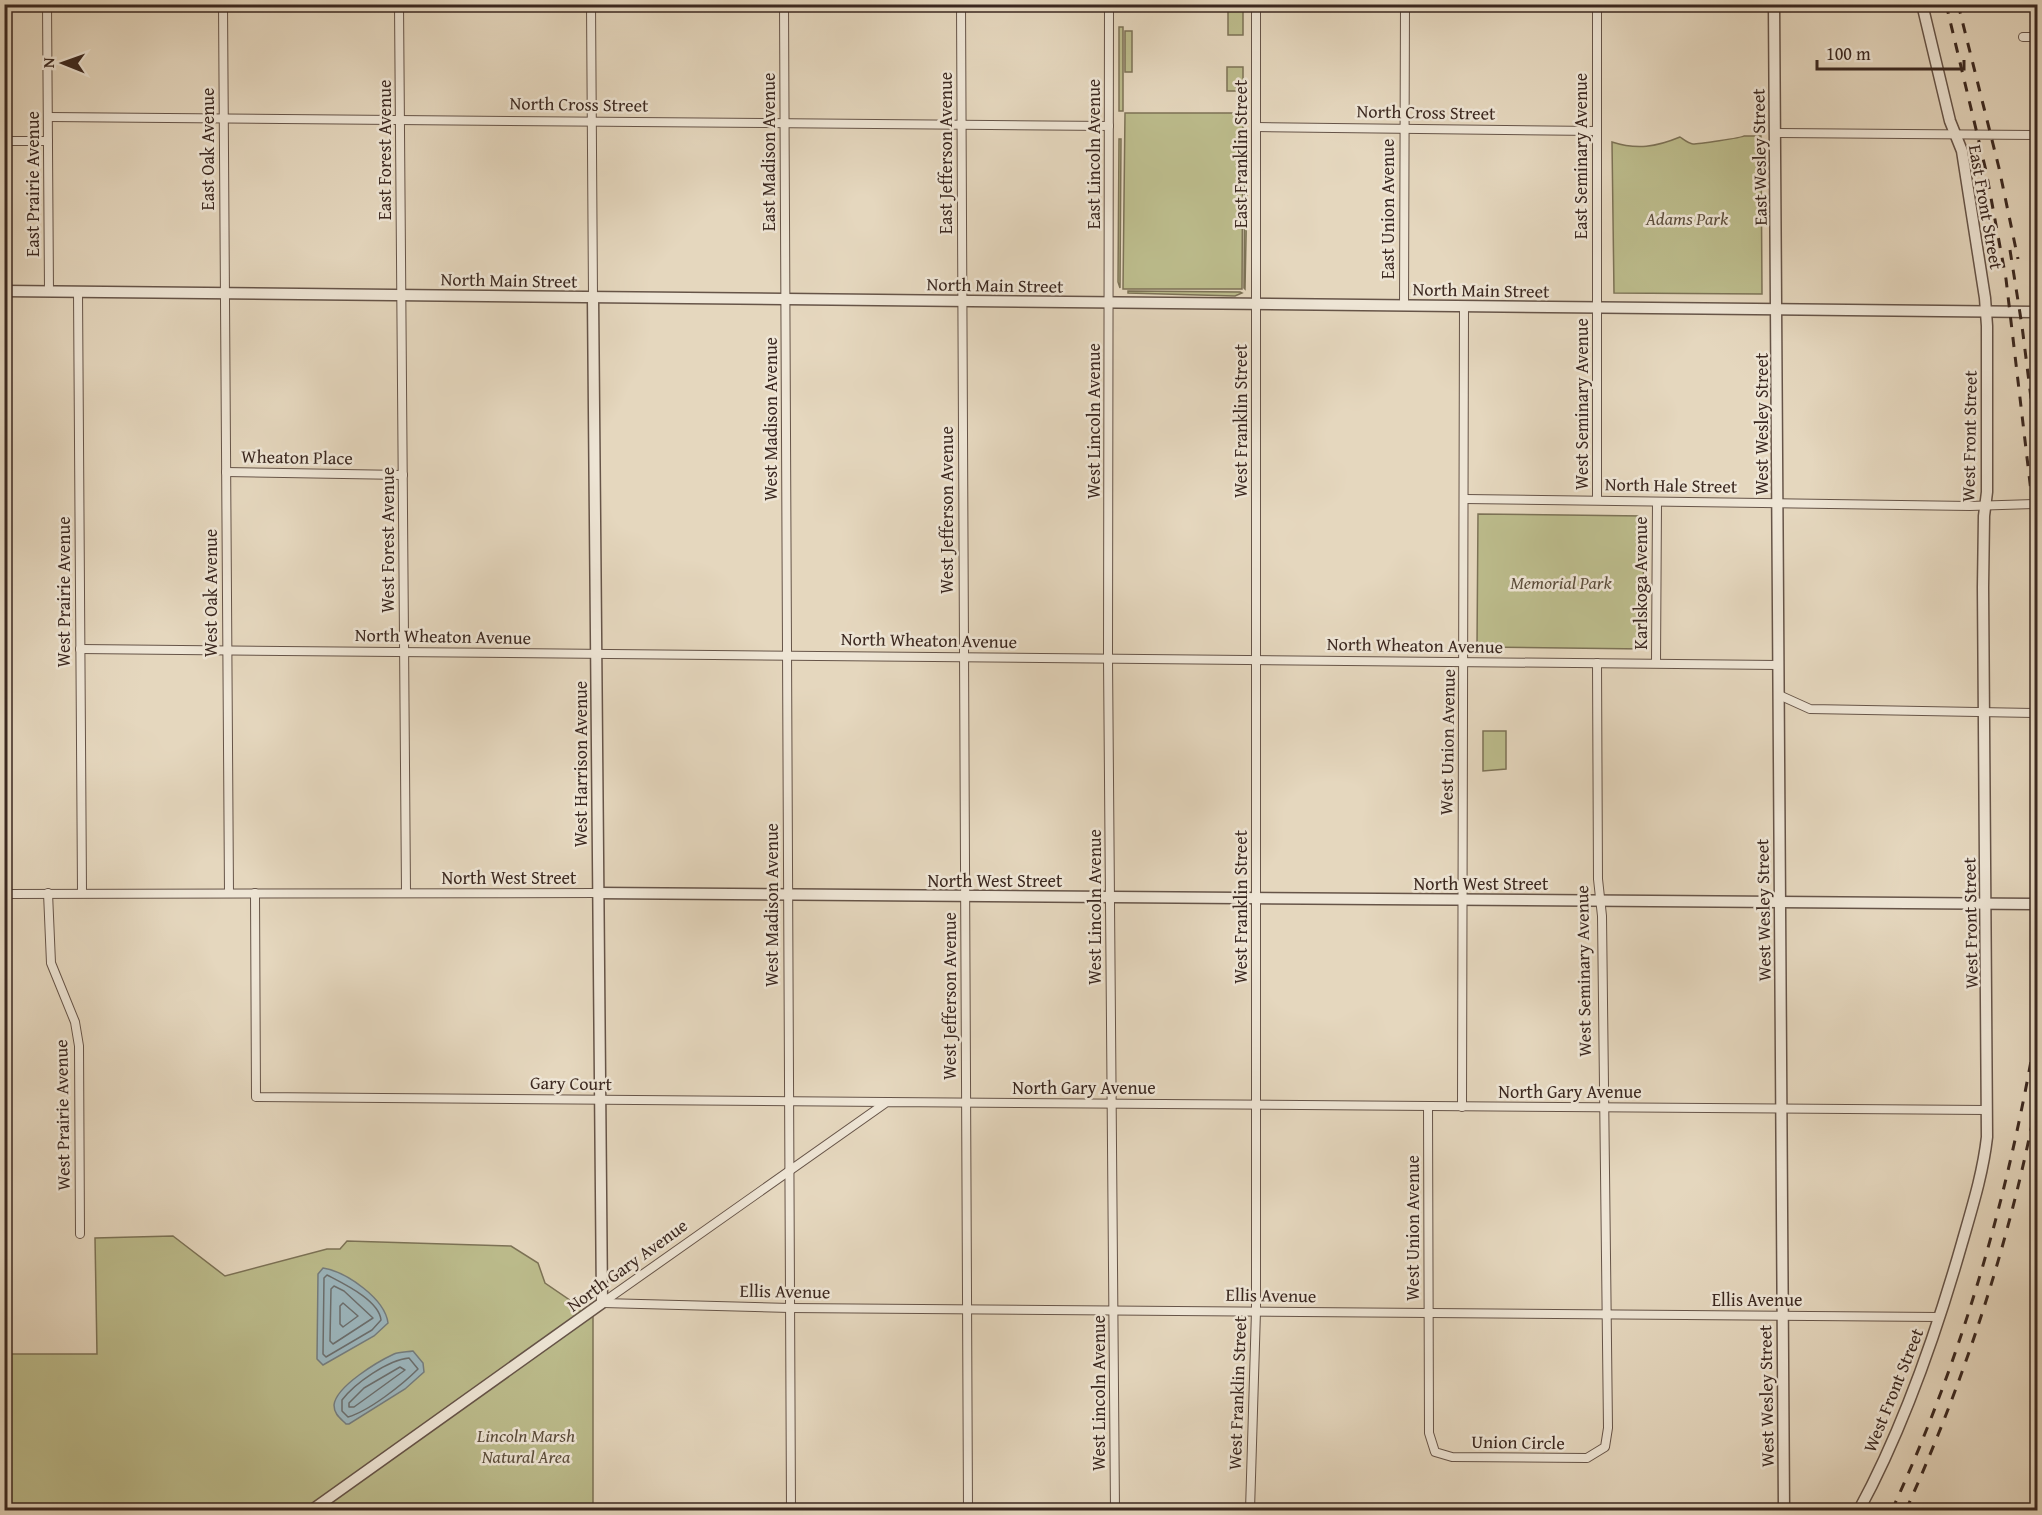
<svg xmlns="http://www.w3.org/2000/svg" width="2042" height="1515" font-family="'Gentium Book Plus',serif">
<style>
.green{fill:#bcbc8c;stroke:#7c7256;stroke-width:1.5}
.water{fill:#9cb6bd;stroke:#757d7e;stroke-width:1.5}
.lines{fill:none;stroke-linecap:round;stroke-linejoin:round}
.shore{stroke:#6c6f6e;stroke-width:1.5}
.stream{stroke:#757d7e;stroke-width:3}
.minor-casing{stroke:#665448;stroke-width:10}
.tertiary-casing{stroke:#665448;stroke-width:13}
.minor{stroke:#eee5d5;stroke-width:8}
.tertiary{stroke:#eee5d5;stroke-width:10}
.rail{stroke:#3b2820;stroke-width:3;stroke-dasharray:10 10;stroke-linecap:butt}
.labels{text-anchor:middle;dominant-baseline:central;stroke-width:5;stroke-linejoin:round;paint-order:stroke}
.street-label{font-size:18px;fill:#3b2820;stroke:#eee5d5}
.park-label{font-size:18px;font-style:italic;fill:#5b4d3b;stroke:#eee5d5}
</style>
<rect width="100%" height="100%" fill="#e5d7be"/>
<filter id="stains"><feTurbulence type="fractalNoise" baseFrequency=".00333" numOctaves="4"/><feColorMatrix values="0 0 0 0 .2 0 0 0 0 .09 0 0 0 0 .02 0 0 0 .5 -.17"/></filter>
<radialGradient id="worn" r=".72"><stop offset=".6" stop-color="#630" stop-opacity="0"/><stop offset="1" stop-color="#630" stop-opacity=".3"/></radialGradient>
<!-- green -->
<g class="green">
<rect x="1228" y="5" width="15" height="30"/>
<rect x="1119" y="27" width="4" height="84"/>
<rect x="1125" y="31" width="7" height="41"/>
<rect x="1227" y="67" width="16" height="24"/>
<path d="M1125,113H1243L1242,289H1123Z"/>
<path d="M1744,136H1761L1762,294L1614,293L1612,142C1637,150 1656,147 1680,137C1683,139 1689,144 1693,144C1698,144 1741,138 1744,136Z"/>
<path d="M1119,139H1121L1120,288L1118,282Z"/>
<path d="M1245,140H1248L1245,289L1244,288Z"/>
<path d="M1128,291L1240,292L1242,293L1235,296L1128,293Z"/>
<path d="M1478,514L1643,516L1644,649L1477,647Z"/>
<path d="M1483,731H1506V769L1483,771Z"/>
<path d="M173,1236L225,1276L327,1249H340L347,1241L511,1246L538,1263L545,1283L593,1316V1510H626H5V1354H97L95,1238Z"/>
</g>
<!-- water -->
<g class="water">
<path d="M323,1268C347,1272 385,1299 388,1323L374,1336L323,1365L317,1359L318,1274Z"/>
<path d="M413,1351L423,1363L424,1372L405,1389L349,1424H346C340,1418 334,1414 334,1405C336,1386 379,1361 394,1354C399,1352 407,1352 413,1351Z"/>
</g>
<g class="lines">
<!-- shore -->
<g class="shore">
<path d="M327,1275C342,1283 379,1300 381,1320L372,1330L326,1357L323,1354L324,1278Z"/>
<path d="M334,1286L344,1291L373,1318L333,1344L330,1341L331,1289Z"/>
<path d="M343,1303L358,1316L343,1327L340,1324V1306Z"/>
<path d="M409,1358L418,1369C402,1385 369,1411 348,1417L342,1411V1400C355,1383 388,1360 409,1358Z"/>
<path d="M400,1367L405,1370L354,1407H349V1403L364,1388Z"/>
</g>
<!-- stream -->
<path class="stream" d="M4,1495L14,1510"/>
<defs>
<g id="minor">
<path d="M47,4L49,292"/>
<path d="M223,4L229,893"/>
<path d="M399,4L406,893"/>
<path d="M591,4L593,297"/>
<path d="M784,4L791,1510"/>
<path d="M961,4L968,1510"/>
<path d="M1109,4L1108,658L1115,1510"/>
<path d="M1597,4V500"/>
<path d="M2023,37H2038"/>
<path d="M48,117L1109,126"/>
<path d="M1256,127L1596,131"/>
<path d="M1776,133L2038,135"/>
<path d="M4,141H48"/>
<path d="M78,292L82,892"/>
<path d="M1404,306L1405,4"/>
<path d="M226,472L403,475"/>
<path d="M1465,499L1970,506L2038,504"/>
<path d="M80,649L1778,665"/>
<path d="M1656,663L1657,502"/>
<path d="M1779,695L1810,709L2038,713"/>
<path d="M48,893L51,963L75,1022L79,1046L80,1234"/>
<path d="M255,893L256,1097L887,1102"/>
<path d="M4,894L597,893"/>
<path d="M1428,1106L1429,1433L1435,1452L1452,1457L1587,1458L1605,1447L1608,1428L1602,916L1598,879L1597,663"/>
<path d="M1462,1107L1464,306"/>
<path d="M602,1303L887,1102L1987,1110"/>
<path d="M603,1303L790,1308L1939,1317"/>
<path d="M1250,1510L1256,1311V4"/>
</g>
<g id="tertiary">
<path d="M1774,4L1784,1510"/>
<path d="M4,291L2038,312"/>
<path d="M597,893L2038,904"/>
<path d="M312,1510L602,1303L593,297"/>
<path d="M1859,1510C1904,1427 1936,1334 1962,1243C1972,1208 1983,1173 1987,1137L1983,587L1984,516L1987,492V326L1985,298L1962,151L1950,121L1922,4"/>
</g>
</defs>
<!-- minor casing -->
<use href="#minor" class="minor-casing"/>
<!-- tertiary casing -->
<use href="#tertiary" class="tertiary-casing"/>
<!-- minor -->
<use href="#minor" class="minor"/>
<!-- tertiary -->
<use href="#tertiary" class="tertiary"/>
<!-- rail -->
<g class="rail">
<path d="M1946,4L1986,171L2006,279L2038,551"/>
<path d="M1958,4L1999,168L2018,259"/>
<path d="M2010,250L2022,326L2038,454"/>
<path d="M1892,1510C1964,1354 2010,1190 2038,1021"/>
<path d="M1906,1510C1966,1377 2011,1238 2038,1094"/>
</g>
</g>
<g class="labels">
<!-- street labels -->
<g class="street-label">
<text transform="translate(579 104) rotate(1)">North Cross Street</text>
<text transform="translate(1426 112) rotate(1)">North Cross Street</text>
<text transform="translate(207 149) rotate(-90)">East Oak Avenue</text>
<text transform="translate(384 150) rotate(-90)">East Forest Avenue</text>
<text transform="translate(768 152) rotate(-90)">East Madison Avenue</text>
<text transform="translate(945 153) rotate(-90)">East Jefferson Avenue</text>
<text transform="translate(1093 154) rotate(-90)">East Lincoln Avenue</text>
<text transform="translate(1240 154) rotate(-90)">East Franklin Street</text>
<text transform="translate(1580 156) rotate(-90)">East Seminary Avenue</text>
<text transform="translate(1759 157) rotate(-91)">East Wesley Street</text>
<text transform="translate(32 184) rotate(-90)">East Prairie Avenue</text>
<text transform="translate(1986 207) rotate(80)">East Front Street</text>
<text transform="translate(1387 209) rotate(-90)">East Union Avenue</text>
<text transform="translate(509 280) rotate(1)">North Main Street</text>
<text transform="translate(995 285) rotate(1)">North Main Street</text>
<text transform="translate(1481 290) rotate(1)">North Main Street</text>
<text transform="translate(1581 404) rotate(-90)">West Seminary Avenue</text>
<text transform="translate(770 419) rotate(-90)">West Madison Avenue</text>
<text transform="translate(1093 421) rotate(-90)">West Lincoln Avenue</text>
<text transform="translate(1240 421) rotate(-90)">West Franklin Street</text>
<text transform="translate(1761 424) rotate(-90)">West Wesley Street</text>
<text transform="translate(1969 436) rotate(-89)">West Front Street</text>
<text transform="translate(297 457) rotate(1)">Wheaton Place</text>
<text transform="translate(1671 485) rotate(1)">North Hale Street</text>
<text transform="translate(946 510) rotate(-90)">West Jefferson Avenue</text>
<text transform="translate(387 540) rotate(-90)">West Forest Avenue</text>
<text transform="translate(1640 583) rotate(-90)">Karlskoga Avenue</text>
<text transform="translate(63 592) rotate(-90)">West Prairie Avenue</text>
<text transform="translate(210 593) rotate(-90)">West Oak Avenue</text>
<text transform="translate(443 636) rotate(1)">North Wheaton Avenue</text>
<text transform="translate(929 640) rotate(1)">North Wheaton Avenue</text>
<text transform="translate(1415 645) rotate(1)">North Wheaton Avenue</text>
<text transform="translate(1447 742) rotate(-89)">West Union Avenue</text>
<text transform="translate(580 764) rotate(-90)">West Harrison Avenue</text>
<text x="509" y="877">North West Street</text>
<text x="995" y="880">North West Street</text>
<text x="1481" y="883">North West Street</text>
<text transform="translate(771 905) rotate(-90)">West Madison Avenue</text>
<text transform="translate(1094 907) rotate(-90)">West Lincoln Avenue</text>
<text transform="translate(1240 907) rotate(-90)">West Franklin Street</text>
<text transform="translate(1763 910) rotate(-91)">West Wesley Street</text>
<text transform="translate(1970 923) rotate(-91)">West Front Street</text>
<text transform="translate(1583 971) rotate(-91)">West Seminary Avenue</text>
<text transform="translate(949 996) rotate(-90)">West Jefferson Avenue</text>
<text transform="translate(571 1083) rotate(1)">Gary Court</text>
<text x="1084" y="1087">North Gary Avenue</text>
<text x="1570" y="1091">North Gary Avenue</text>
<text transform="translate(62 1115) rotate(-91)">West Prairie Avenue</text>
<text transform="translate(1412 1228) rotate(-90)">West Union Avenue</text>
<text transform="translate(627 1265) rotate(-36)">North Gary Avenue</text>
<text transform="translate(785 1291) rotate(1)">Ellis Avenue</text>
<text transform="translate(1271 1295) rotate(1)">Ellis Avenue</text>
<text x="1757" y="1299">Ellis Avenue</text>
<text transform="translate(1893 1390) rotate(-68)">West Front Street</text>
<text transform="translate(1098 1393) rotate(-90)">West Lincoln Avenue</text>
<text transform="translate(1237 1393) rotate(-88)">West Franklin Street</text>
<text transform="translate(1766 1396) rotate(-91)">West Wesley Street</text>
<text transform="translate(1518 1442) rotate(1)">Union Circle</text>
</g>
<!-- park labels -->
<g class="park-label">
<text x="1687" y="218">Adams Park</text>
<text x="1561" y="582">Memorial Park</text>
<text x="526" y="1435">Lincoln Marsh<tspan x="526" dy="21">Natural Area</tspan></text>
</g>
</g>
<!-- margin -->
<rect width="2042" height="1515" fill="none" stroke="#e5d7be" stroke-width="24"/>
<rect x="6" y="6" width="2030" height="1503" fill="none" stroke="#3b2820" stroke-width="3"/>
<rect x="12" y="12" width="2018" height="1491" fill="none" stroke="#3b2820" stroke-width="1.5"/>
<!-- north arrow -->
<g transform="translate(63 63) rotate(271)" stroke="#eee5d5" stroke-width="4.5" paint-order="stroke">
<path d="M0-4.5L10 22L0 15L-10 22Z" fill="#3b2820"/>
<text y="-9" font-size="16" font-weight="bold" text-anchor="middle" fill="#3b2820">N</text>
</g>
<!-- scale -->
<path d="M1817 60v9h147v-9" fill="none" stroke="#3b2820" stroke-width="3"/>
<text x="1826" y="60" font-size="18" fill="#3b2820" stroke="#eee5d5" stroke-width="4.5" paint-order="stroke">100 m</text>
<rect width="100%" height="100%" filter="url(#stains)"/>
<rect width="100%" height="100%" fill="url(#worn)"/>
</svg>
